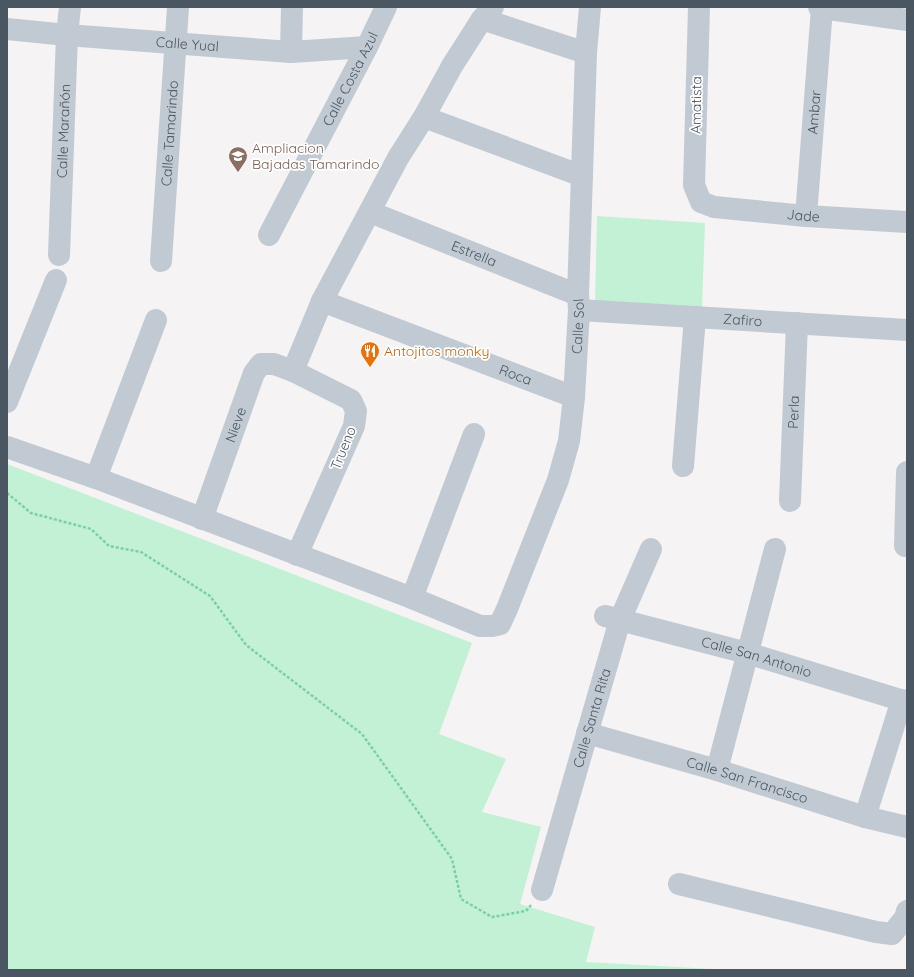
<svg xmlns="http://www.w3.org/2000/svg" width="914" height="977" font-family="Quicksand,sans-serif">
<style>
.green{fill:#c3f1d5}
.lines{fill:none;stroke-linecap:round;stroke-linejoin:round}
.path{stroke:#7ad0a6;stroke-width:2.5;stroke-dasharray:3 2;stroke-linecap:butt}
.minor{stroke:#c1cad2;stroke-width:22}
.labels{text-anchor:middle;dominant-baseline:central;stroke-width:3.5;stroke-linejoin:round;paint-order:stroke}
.street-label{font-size:14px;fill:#4a5661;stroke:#fff}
.education-label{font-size:14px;fill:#785e54;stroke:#fff;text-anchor:start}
.food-label{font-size:14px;fill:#c56008;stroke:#fff;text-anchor:start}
</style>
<rect width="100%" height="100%" fill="#f5f3f3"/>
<!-- green -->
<g class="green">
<path d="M597,216L705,223L702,307H595Z"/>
<path d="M7,464L472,643L439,734L506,759L482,812L541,827L520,904L595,927L586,962L731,970H7Z"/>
</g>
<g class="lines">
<!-- path -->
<path class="path" d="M7,493L31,513L91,529L109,546L141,552L210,596L246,645L362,734L452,859L461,899L492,917L526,911L531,905"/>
<!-- minor -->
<g class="minor">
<path id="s1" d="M699,7L694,185L701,202L714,207L806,216L907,222"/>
<path d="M819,7L822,8L907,20"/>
<path d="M482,19L586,53"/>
<path id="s2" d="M7,29L67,35L291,52L367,47"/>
<path d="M291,52L292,7"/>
<path d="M424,117L582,176"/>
<path id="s3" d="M370,212L578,295"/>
<path id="s4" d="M806,216L822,8"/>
<path id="s5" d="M269,235L367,47L386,7"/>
<path id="s6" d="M59,255L67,35L70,7"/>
<path id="s7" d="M161,261L178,7"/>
<path id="s8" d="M322,301L574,397"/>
<path id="s9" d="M579,310L907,330"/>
<path d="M293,371L322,301L398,158L424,117L452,66L482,19L493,7"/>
<path d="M7,402L56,280"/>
<path id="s10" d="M7,447L96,478L412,598L480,626H492L500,624L507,609L558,480L569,441L574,397L579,310L578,295L586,53L590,7"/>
<path d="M683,466L695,317"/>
<path d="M96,478L156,320"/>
<path id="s11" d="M790,501L797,323"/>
<path id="s12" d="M202,519L254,373L261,364H274L293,371L351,400L356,411L354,426L297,555"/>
<path d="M905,546L907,472"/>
<path d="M412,598L474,434"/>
<path id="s13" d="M605,616L747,653L907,702"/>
<path id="s14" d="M587,733L717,770L865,817L907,827"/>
<path d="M717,770L775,549"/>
<path d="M865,817L902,700"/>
<path d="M679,884L876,932L892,934L905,918L907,911"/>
<path id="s15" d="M542,890L620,620L651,549"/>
</g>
</g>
<!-- icons -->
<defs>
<symbol id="school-pin" viewBox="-11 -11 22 30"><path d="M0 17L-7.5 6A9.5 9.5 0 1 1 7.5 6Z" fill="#8d6e63" stroke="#fff"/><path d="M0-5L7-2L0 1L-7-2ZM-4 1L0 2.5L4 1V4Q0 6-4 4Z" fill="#fff"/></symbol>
<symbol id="restaurant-pin" viewBox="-11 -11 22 30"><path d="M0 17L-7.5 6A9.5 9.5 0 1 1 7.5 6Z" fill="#e8710a" stroke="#fff"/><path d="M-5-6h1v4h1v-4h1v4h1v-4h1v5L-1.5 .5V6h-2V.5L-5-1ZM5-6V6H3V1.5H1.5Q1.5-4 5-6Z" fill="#fff"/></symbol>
</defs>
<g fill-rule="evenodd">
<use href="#school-pin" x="227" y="145" width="22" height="30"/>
<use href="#restaurant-pin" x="359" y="340" width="22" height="30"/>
</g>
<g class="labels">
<!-- street labels -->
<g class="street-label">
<text stroke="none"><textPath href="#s2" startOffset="181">Calle Yual</textPath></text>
<text stroke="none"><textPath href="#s5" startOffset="176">Calle Costa Azul</textPath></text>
<text transform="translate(696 105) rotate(-89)">Amatista</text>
<text stroke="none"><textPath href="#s4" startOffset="104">Ambar</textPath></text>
<text stroke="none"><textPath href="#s6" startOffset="124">Calle Marañón</textPath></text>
<text stroke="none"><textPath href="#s7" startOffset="128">Calle Tamarindo</textPath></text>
<text stroke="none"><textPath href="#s1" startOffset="300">Jade</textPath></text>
<text stroke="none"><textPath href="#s3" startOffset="112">Estrella</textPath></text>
<text stroke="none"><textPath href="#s9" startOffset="164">Zafiro</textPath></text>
<text stroke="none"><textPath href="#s10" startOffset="837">Calle Sol</textPath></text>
<text stroke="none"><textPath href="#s8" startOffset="207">Roca</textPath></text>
<text stroke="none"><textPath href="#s11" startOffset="89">Perla</textPath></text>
<text stroke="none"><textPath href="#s12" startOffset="100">Nieve</textPath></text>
<text transform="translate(343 448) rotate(-68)">Trueno</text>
<text stroke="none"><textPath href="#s13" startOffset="157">Calle San Antonio</textPath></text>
<text stroke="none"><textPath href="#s15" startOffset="179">Calle Santa Rita</textPath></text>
<text stroke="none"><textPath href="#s14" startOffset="167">Calle San Francisco</textPath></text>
</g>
<!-- education labels -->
<g class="education-label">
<text x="252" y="148">Ampliacion<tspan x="252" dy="16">Bajadas Tamarindo</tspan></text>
</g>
<!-- food labels -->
<g class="food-label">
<text x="384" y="351">Antojitos monky</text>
</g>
</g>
<!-- border -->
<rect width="914" height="977" fill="none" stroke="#4a5661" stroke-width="16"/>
</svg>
